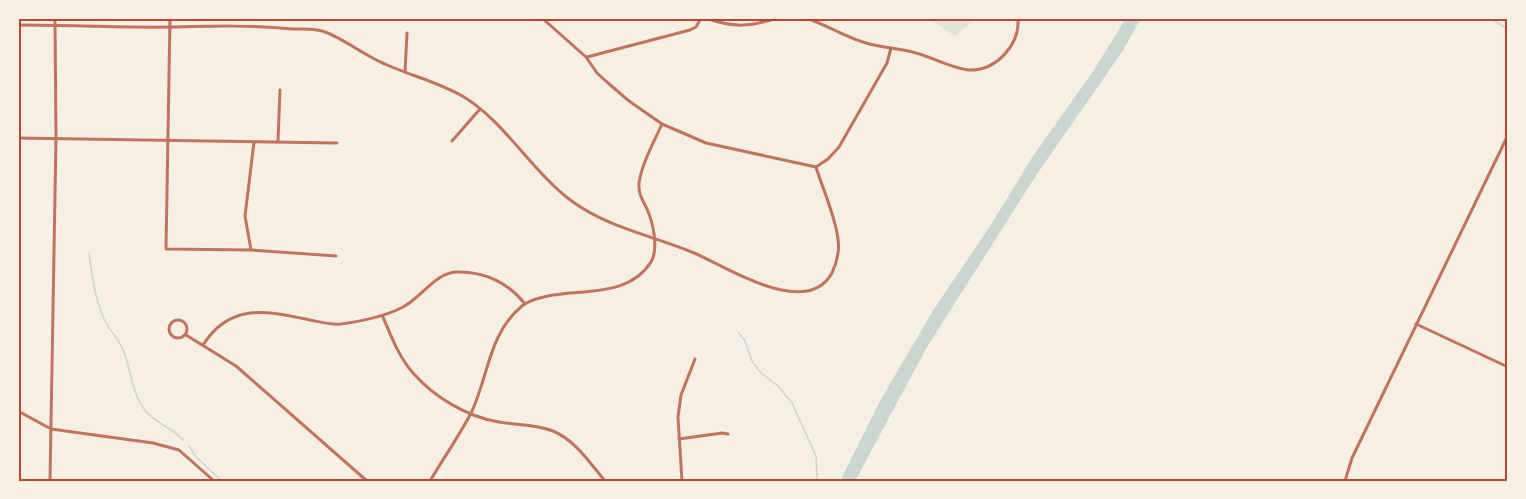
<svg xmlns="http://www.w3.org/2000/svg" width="1526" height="499" font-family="Overpass,sans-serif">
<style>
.green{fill:#e2e4dc}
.water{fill:#c9d6d2}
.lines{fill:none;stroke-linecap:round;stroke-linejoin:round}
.stream{stroke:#c9d6d2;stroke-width:1.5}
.minor{stroke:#c5725c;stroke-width:3}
.neatline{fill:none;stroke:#b5482f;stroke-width:2}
</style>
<rect width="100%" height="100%" fill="#f6efe4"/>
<!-- green -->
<path class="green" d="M928,18H973L971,23L955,36Z"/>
<!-- water -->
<path class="water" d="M1126,18H1141L1122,52L1037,174L927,347L855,481H840L880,401L934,309L989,228L1033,156L1094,70Z"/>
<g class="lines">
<!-- stream -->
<g class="stream">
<path d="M1490,18L1508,29"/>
<path d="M89,253C92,276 95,300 105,321C111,332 120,341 124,352C131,371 132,393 144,409C154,423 171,427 183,440"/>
<path d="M739,333L745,341L752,361L760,372L778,386L792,403L816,456L817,481"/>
<path d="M189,446L197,458L222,481"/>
</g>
<!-- minor -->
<g class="minor">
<path d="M170,18L166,249L251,250L336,256"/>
<path d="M542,18L586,57L597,73L608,83L629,101L662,124L706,143L816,167L828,159L839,147L887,63L891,48"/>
<path d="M706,18C733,28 750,27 777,18"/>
<path d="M806,18C827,25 845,37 866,43C882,48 900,48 916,53C932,57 953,69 969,70C997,71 1020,44 1018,18"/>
<path d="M18,25C70,25 123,28 175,27C214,26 253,25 292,29C301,29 313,28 322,31C342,37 365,56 385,64C411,76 439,82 464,97C505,122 533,173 573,202C609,228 654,236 694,253C726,266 806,320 832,273C837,262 840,252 838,239C835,215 823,190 816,167"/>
<path d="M587,57L690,30L696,27L701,18"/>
<path d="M405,72L407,33"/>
<path d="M18,138L337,143"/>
<path d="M278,141L280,90"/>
<path d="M452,141L480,109"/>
<path d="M251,250L245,216L254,142"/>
<path d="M383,317C391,336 399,357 413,373C434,397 467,417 499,422C516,425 536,424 553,431C575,440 590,463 605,481"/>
<circle cx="178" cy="329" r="9"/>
<path d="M1416,324L1508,367"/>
<path d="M186,335L236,366L367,481"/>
<path d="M203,345C230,302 267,311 310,320C320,322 331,325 341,324C363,321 384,317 403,307C421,298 435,273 456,272C483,271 508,282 525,304"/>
<path d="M18,411L51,429L153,443L179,450L214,481"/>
<path d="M679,439L722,433L728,434"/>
<path d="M50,481L56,138L55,18"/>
<path d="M430,481C444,457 460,435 472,411C489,374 489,333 522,306C529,300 539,298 548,296C583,289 629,297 651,262C659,248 653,223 647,209C643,200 638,194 639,183C642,163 654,142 662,124"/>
<path d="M682,481L678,417L681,395L695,359"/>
<path d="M1345,481L1352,458L1508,135"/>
</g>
</g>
<!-- border -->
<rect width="1526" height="499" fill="none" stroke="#f6efe4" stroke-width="39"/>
<rect x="20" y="20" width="1486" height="460" class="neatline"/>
</svg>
